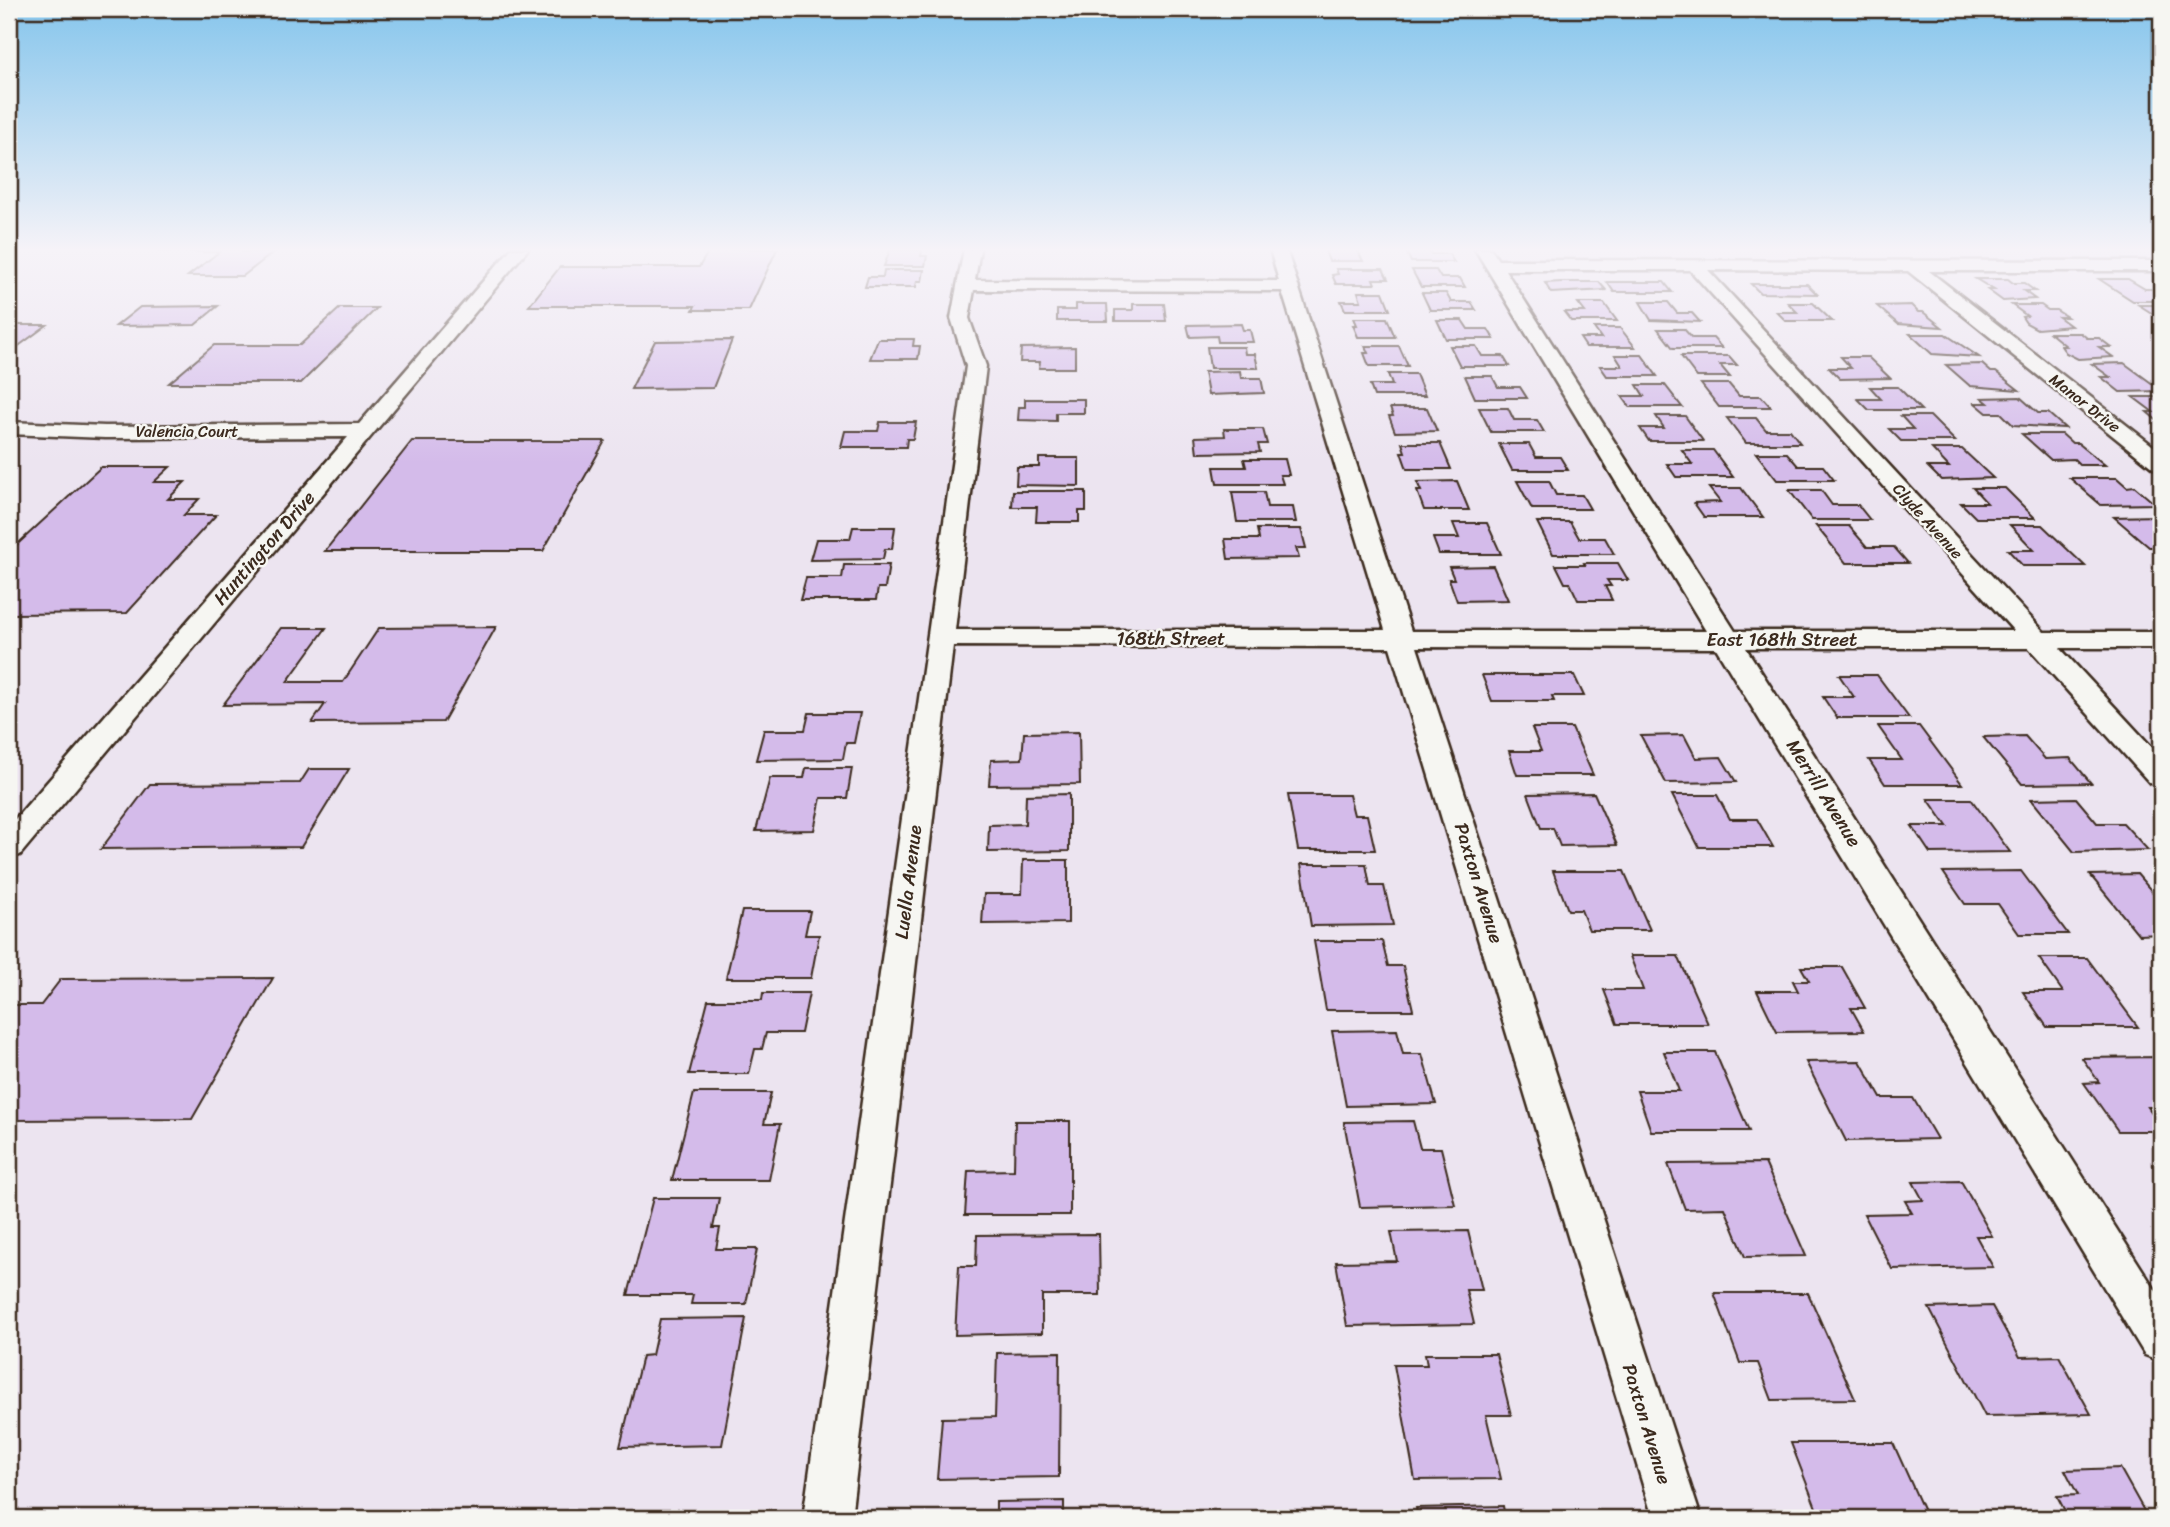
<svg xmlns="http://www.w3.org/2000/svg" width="2170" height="1527" font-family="Sriracha,sans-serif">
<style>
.building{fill:#d4bbea;stroke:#3b2a1e;stroke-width:2}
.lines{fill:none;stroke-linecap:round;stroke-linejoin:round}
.minor-casing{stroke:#3b2a1e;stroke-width:5}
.minor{fill:#f6f6f2;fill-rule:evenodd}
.labels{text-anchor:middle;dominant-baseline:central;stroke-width:5;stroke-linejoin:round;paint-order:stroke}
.far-street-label{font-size:16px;fill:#3b2a1e;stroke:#f6f6f2}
.street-label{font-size:19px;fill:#3b2a1e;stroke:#f6f6f2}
</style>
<rect width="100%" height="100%" fill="#ece4f0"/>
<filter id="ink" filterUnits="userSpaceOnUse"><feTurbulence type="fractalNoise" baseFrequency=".0143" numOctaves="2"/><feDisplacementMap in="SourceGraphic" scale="14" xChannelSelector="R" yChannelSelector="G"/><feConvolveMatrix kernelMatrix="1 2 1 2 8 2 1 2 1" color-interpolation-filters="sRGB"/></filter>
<g filter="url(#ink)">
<!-- building -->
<g class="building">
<path d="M165,249H246L243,252H274L243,276H188L219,252H161Z"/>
<path d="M710,249H777L749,310H693L695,306H529L560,267H699Z"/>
<path d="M1328,249H1357L1363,261H1329L1325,251H1329Z"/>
<path d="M1405,249H1428L1431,254H1449L1454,262H1411Z"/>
<path d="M890,250H922L921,256H927L925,266H884Z"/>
<path d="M1336,269H1383L1388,279H1373L1375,284H1336L1332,275L1338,274Z"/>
<path d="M884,270H924L922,281H917L916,287H865L868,277H883Z"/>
<path d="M1412,270H1436L1441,278H1460L1465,287H1421Z"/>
<path d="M1976,279H2008L2013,283H2024L2035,291H2024L2035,299L2003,301L1988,290H1994Z"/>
<path d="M2099,279H2128L2145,289H2153L2161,295V301H2133Z"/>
<path d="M1561,282H1599L1606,290L1551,293L1545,283Z"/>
<path d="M1607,282H1664L1672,292H1614Z"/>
<path d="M1751,284H1807L1817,294L1760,293Z"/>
<path d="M1358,292H1383L1390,310H1345L1341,301H1361Z"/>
<path d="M1422,293H1446L1451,302H1471L1476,310H1430Z"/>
<path d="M1640,302H1668L1677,313H1692L1700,322L1651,320Z"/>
<path d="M1578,303H1604L1617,321H1571L1564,312H1585Z"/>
<path d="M1788,303H1813L1832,321H1786L1777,312H1797Z"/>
<path d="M1076,304H1107L1108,321H1057V310H1076Z"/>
<path d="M1133,304H1164L1166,321H1115V310H1133Z"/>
<path d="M1911,305L1918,312H1923L1942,327L1898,324L1877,306Z"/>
<path d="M2012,305H2041L2048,310H2056L2067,317H2059L2071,326L2037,329L2026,323L2022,317L2027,316Z"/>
<path d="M2139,305H2161V319Z"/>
<path d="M218,306L195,325L116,326L140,307Z"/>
<path d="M340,308H377L301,383H169L214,345H300Z"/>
<path d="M1354,318H1387L1395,337H1358L1353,325H1357Z"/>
<path d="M1437,320H1462L1468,329H1488L1494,339H1446Z"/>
<path d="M1241,324L1243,330H1250L1253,342H1218L1217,336L1190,337L1187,325Z"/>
<path d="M9,325H47L9,353Z"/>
<path d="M1594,328H1620L1635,347H1586L1580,338H1601Z"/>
<path d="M1658,329H1684L1692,338H1713L1722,348H1673Z"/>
<path d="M2050,333H2081L2087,338H2099L2111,347H2099L2113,357L2078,359L2066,353L2061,346H2066Z"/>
<path d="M1910,334H1945L1979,357L1932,354Z"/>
<path d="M878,339H914L913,346H920L918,359H870Z"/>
<path d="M732,340L713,388L631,389L655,341Z"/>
<path d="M1365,346H1399L1408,366H1369L1364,353H1368Z"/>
<path d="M1450,346H1476L1482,356H1503L1509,366H1460Z"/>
<path d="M1075,347V368H1039L1040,362H1020L1021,348Z"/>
<path d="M1207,347H1244L1245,354H1255L1258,368H1210Z"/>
<path d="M1615,355H1642L1657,376H1607L1600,366H1622Z"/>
<path d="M1681,356H1729L1737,365H1720L1730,377H1697Z"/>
<path d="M1841,357H1868L1890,378L1840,379L1829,368H1851Z"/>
<path d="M2124,363L2161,390V391L2120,392L2101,377H2110L2092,364Z"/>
<path d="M1982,364L1991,372H1996L2019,390L1970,386L1946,365Z"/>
<path d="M1240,371L1241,378H1261L1264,393L1208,395L1204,372Z"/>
<path d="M1388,374H1416L1425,396H1374L1370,385H1392Z"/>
<path d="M1465,376H1492L1498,387H1520L1527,398H1475Z"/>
<path d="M1701,384H1729L1739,396H1761L1771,407H1719Z"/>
<path d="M1637,385H1665L1682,407H1630L1622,396H1644Z"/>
<path d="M1870,387H1898L1921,410H1869L1858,399H1881Z"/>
<path d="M2020,397L2038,413H2048L2065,428L2013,425L2001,413H1987L1975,403H1988L1982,398Z"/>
<path d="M2133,397H2161V424L2147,412H2153Z"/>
<path d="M1025,399H1084V413H1056V421L1018,420L1019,407H1025Z"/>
<path d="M1390,408H1427L1437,431L1395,432L1389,416H1393Z"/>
<path d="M1479,408H1508L1514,420H1537L1544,432H1491Z"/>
<path d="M1656,416H1685L1703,441H1649L1640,428H1664Z"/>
<path d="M1901,416H1930L1955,441H1901L1889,429H1913Z"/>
<path d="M1727,418H1756L1766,430H1790L1800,443H1746Z"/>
<path d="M880,422H916L913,439H907L906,447H841L845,431H878Z"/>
<path d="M1224,429H1263L1267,444H1258L1260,452L1197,453L1195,437L1225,436Z"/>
<path d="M2022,434H2062L2072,443H2078L2105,465H2080L2074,459L2051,460Z"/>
<path d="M412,441H605L543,551H325Z"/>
<path d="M1402,443H1440L1451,469H1407L1401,452H1405Z"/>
<path d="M1499,444H1529L1536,457H1560L1568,470H1512Z"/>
<path d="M1932,449H1962L1993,478L1941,480L1928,467H1949Z"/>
<path d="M1682,450H1713L1733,477H1676L1667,464H1692Z"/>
<path d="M1756,453H1787L1798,466H1823L1834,480H1777Z"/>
<path d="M1039,458H1079V486L1016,485L1017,467H1039Z"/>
<path d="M1244,459H1285L1289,475H1280L1283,484H1217L1214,467H1246Z"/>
<path d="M101,467H170L154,482H185L168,499H199L184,515H216L127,613L9,614V552Z"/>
<path d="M2070,478H2117L2127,487L2134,486L2155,504L2101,505Z"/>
<path d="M1457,481L1469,510H1424L1417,491H1421L1417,482Z"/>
<path d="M1517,481H1549L1556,495H1582L1590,509H1532Z"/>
<path d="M1709,488H1741L1763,517H1704L1694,503L1720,502Z"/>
<path d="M1973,488H2005L2035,518H1976L1961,503H1987Z"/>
<path d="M1789,490H1821L1832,505H1858L1870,520H1812Z"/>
<path d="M1013,491H1086V511H1079V522H1036L1037,507H1012Z"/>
<path d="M1232,492H1264L1267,507H1293L1296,522H1237Z"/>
<path d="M2158,516L2161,519V547H2149L2114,517Z"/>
<path d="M1537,522H1570L1579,538H1605L1614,554H1553Z"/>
<path d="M1453,523H1487L1501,554H1439L1433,538H1459Z"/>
<path d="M2010,525H2042L2085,566H2023L2008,550H2034Z"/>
<path d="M1816,526H1849L1867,547H1894L1908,563H1846Z"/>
<path d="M853,527H895L892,549H885L883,559L810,560L816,539H850Z"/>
<path d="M1257,529H1301L1306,548H1296L1299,558L1228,559L1225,539H1259Z"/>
<path d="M1584,563H1618L1628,580H1607L1611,586H1605L1612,600H1578L1570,583H1565L1556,565H1585Z"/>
<path d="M844,565H889L885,588H878L876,600H800L806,578H842Z"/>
<path d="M1493,566L1508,600L1457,601L1449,579H1454L1449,567Z"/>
<path d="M496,627L443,722L312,723L325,704L223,705L281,628H326L287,682H343L379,628Z"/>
<path d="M1482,675H1574L1584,696H1552L1554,701H1492Z"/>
<path d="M1839,675H1877L1909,718H1837L1823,697H1854Z"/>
<path d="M809,713H860L854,743H846L843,759L756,760L764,730H805Z"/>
<path d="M1878,726H1919L1962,784H1885L1869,760H1902Z"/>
<path d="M1532,728H1572L1593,775H1517L1509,751H1541Z"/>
<path d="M1079,732L1080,784L989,785L991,760L1022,759L1024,733Z"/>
<path d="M1684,735L1696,758L1721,757L1736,782L1666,783L1641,736Z"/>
<path d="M2025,736L2045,759L2070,758L2091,783L2022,784L1983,737Z"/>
<path d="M806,768H852L847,798H821L814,830L756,831L770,778H804Z"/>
<path d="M309,769H349L301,847L101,849L150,784L300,783Z"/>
<path d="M1594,793L1617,845L1560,846L1553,828H1541L1528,794Z"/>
<path d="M1069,794V851L988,852L989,825L1025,824L1026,795Z"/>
<path d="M1288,795H1349L1354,815H1367L1375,850H1298Z"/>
<path d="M1672,795H1717L1730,819H1757L1773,847H1699Z"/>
<path d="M2076,798L2097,823H2123L2148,850L2074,852L2031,799Z"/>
<path d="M1928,799H1971L2010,852L1930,853L1912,826H1947Z"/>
<path d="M1023,860H1068V923L982,924L984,894H1022Z"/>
<path d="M1301,864H1366L1370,886H1384L1393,925L1311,926Z"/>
<path d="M1553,871H1624L1650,930H1589L1581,910H1568Z"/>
<path d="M2021,871L2068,934H2019L1998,904H1965L1943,872Z"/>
<path d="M2137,874L2161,902V934L2139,935L2090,875Z"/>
<path d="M742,911H810L805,935H819L811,978H726Z"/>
<path d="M1314,941H1382L1388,966H1403L1413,1010H1326Z"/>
<path d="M1630,956H1678L1708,1024H1617L1604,990H1643Z"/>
<path d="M2039,958H2087L2138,1027H2047L2023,992H2063Z"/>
<path d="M1801,967H1842L1865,1008H1851L1864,1031L1777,1032L1757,991H1798L1793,981H1809Z"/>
<path d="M273,978L192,1119L9,1120V1005H41L61,979Z"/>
<path d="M763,993H809L801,1033H766L762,1049H755L749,1074H689L708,1000H762Z"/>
<path d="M1397,1030L1403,1054H1422L1436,1104L1346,1106L1332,1031Z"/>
<path d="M1664,1052H1715L1749,1131H1651L1637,1091H1679Z"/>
<path d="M2161,1057V1107H2148L2161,1126V1131H2118L2084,1083L2099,1082L2082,1058Z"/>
<path d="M1860,1061L1881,1098H1913L1937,1139L1846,1141L1806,1062Z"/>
<path d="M694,1093H771L764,1124H780L769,1180H672Z"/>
<path d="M1015,1121H1070V1215H965L968,1171L1014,1170Z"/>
<path d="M1413,1121L1420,1148H1441L1455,1205L1360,1207L1344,1122Z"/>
<path d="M1765,1163L1806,1256L1745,1257L1725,1208L1685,1209L1668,1164Z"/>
<path d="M1961,1181L1992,1236H1976L1993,1267L1892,1269L1864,1214L1912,1213L1905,1201L1923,1200L1913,1182Z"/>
<path d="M653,1198H719L713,1228H720L716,1249H757L746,1304H691L693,1295H628Z"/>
<path d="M1468,1231L1482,1290H1466L1474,1324L1347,1326L1336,1262L1397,1261L1391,1232Z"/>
<path d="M1099,1234L1100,1295H1042V1333L955,1335L959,1266H976L977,1235Z"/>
<path d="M1714,1293H1808L1855,1399L1772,1400L1758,1363H1740Z"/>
<path d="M1992,1306L2020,1357L2059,1356L2091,1414L1985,1416L1929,1308Z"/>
<path d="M746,1318L722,1445L620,1447L642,1356L652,1355L660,1319Z"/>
<path d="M1060,1352L1059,1477L937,1479L942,1418L995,1417L997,1353Z"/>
<path d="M1425,1354H1496L1511,1415H1486L1501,1479L1415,1480L1394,1365H1427Z"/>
<path d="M1791,1443H1893L1927,1518H1820Z"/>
<path d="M2120,1468L2148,1518H2012L2010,1514L2066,1513L2057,1496L2078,1495L2065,1470Z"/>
<path d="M1064,1501V1518H996V1502Z"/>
<path d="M1503,1506L1505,1518H1418L1416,1508Z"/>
</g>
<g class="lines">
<defs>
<g id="minor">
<path d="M511,249H528L20,855L9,859V826L348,437L105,438L9,434V422L105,426L359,424Z"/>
<path d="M964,249H980L975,280L1279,281L1270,249H1286L1411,631H1706L1475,249H1491L1498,260L2161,261V271H1929L2161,452V470L2153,468L1908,271L1708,270L2044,632H2161V648H2060L2161,757V787L2150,783L2029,648H1746L2161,1299V1361L2145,1355L1716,648L1417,647L1701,1518H1653L1390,647L953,646L851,1518H803L966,366L951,318ZM1505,270H1690L2014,631H1735ZM974,290L1282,291L1385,630H955L986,366L969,318Z"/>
</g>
</defs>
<!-- minor casing -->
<use href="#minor" class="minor-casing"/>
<!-- minor -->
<use href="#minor" class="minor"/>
</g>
</g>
<!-- sky -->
<linearGradient id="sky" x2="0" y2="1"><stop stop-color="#85c5ec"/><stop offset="0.54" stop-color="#f6f3f8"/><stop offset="1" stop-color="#f6f3f8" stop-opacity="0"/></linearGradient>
<rect width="2170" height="463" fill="url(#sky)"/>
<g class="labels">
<!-- far-street labels -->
<g class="far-street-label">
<text transform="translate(2085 403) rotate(38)">Manor Drive</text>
<text x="187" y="431">Valencia Court</text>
<text transform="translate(1928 521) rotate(48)">Clyde Avenue</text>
</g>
<!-- street labels -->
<g class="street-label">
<text transform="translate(264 548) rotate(-49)">Huntington Drive</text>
<text x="1171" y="638">168th Street</text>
<text x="1782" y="639">East 168th Street</text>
<text transform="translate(1824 793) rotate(58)">Merrill Avenue</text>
<text transform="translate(908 882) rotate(-83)">Luella Avenue</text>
<text transform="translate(1479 883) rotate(73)">Paxton Avenue</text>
<text transform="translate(1647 1424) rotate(73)">Paxton Avenue</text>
</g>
</g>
<!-- margin -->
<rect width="2170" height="1527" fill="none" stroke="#f6f6f2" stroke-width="35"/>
<rect x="18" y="18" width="2135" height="1492" fill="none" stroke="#3b2a1e" stroke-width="2.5" filter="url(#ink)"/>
</svg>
